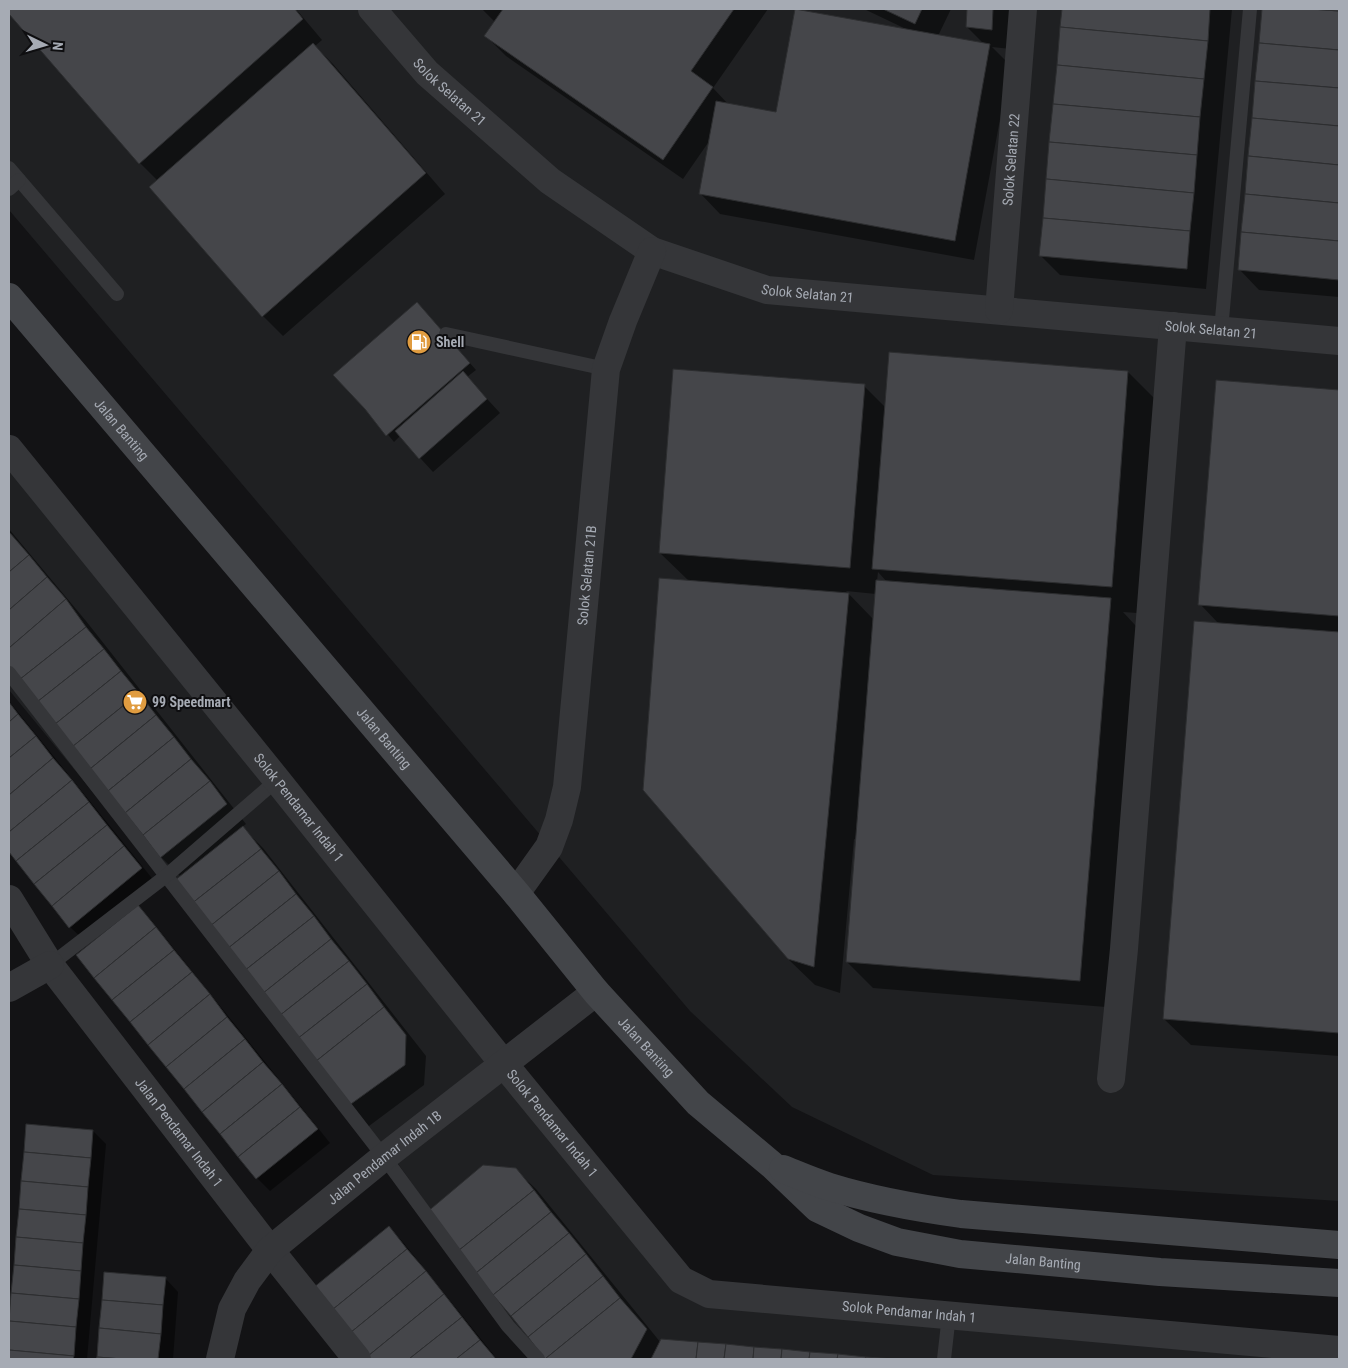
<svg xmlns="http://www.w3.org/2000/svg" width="1348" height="1368" font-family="'Roboto Condensed',sans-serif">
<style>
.built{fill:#1f2022}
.shadow{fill:#0007;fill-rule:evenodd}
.building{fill:#45464a;stroke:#2d2e30}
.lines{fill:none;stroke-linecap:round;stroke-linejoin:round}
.lane{stroke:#353639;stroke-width:14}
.street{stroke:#353639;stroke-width:28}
.secondary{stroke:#434549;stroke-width:28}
.labels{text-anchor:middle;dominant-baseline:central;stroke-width:4;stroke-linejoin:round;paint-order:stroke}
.street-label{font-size:14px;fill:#a6abb4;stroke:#0e0e10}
.poi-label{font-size:14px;font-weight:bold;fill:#a6abb4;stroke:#0e0e10;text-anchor:start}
</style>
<rect width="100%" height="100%" fill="#131315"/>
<!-- built -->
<g class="built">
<path d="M9,9H1339V1201L933,1175L792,1107L690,1011L9,210Z"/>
<path d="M9,468L674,1289L1299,1359H545L512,1324L396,1161L9,690Z"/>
</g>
<!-- shadow -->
<g class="shadow">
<path d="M9,9H296L322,40L315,46L333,64L445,194L283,336L263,316L151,187L158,181L140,163L9,12Z"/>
<path d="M482,9H768L713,88L729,105L777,113L906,29L864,9H951L938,36L984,44L967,27L968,9H1015L1011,49L992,47L1010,65L974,260L720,214L700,193L710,140L683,179L506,56L486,36L495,22Z"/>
<path d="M1063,9H1232L1206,289L1060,275L1040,255Z"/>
<path d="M1263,9H1339V297L1259,290L1239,269Z"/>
<path d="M423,310L476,370L467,377L500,413L433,472L400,436L394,442L366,408Z"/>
<path d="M1128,372L1154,398L1137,613L1123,612L1136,626L1106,1007L873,988L847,962L857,840L854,839L840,993L815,985L788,959L689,581L660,553L864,386L886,408ZM878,572L887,582L877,581ZM846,591L876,594L874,620Z"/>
<path d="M1217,381L1339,391V1056L1191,1045L1164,1019L1219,624L1200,604Z"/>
<path d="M9,529L86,621L246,824L242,827L263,848L426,1056L424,1085L365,1129L181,877L161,857L9,666Z"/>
<path d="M9,701L155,882L84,940L70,927L9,851Z"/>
<path d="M138,906L151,920L330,1143L270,1191L257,1178Z"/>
<path d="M27,1125L93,1131L106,1144L87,1359H9V1337Z"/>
<path d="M515,1169L536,1189L661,1343L662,1341L879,1359H547L428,1213Z"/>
<path d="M389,1228L402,1241L497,1359H373L315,1288Z"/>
<path d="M105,1273L165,1278L178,1292L173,1359H98Z"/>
</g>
<!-- building -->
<g class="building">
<path d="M9,9H295L303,19L139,164L9,14Z"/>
<path d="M503,9H734L691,71L713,87L663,160L484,36Z"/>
<path d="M795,9L990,44L955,241L699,194L716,101L776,112Z"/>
<path d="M883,9H922L915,24Z"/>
<path d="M967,9H993L992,30L966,27Z"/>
<path d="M1062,9H1210L1208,41L1060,27Z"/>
<path d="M1262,9H1311L1339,11V50L1259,43Z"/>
<path d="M1311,9H1339V11Z"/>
<path d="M1060,27L1208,41L1204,79L1057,65Z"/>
<path d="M313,43L426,173L262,317L149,187Z"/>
<path d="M1259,43L1339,50V88L1255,81Z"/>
<path d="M1057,65L1204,79L1200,117L1053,104Z"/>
<path d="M1255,81L1339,88V126L1252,118Z"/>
<path d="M1053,104L1200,117L1197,155L1049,142Z"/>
<path d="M1252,118L1339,126V165L1248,156Z"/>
<path d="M1049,142L1197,155L1194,193L1046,179Z"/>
<path d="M1248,156L1339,165V203L1245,194Z"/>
<path d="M1046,179L1194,193L1190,231L1043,218Z"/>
<path d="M1245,194L1339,203V241L1241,232Z"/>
<path d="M1043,218L1190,231L1187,269L1039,256Z"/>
<path d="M1241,232L1339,241V280L1238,270Z"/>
<path d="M417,302L470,363L386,436L365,409L333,375Z"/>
<path d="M889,352L1128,371L1112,587L872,569Z"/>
<path d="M673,369L865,384L850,568L659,553Z"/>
<path d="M463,371L487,399L419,459L395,431Z"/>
<path d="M1216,380L1339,390V616L1198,605Z"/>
<path d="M10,533L29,555L9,572V535Z"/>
<path d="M29,555L47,577L9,610V572Z"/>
<path d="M47,577L66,599L9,648V610Z"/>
<path d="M659,578L849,593L814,967L788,959L643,790Z"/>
<path d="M876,580L1111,598L1080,981L846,962Z"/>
<path d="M66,599L86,627L19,680L9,668V648Z"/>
<path d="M1194,621L1339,632V1033L1163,1019Z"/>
<path d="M86,627L104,649L37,702L19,680Z"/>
<path d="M104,649L121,671L54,725L37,702Z"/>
<path d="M121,671L139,693L72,747L54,725Z"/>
<path d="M139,693L156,715L90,769L72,747Z"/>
<path d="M9,702L18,714L9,722Z"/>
<path d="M18,714L36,736L9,758V722Z"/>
<path d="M156,715L174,737L108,791L90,769Z"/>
<path d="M36,736L53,758L9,795V758Z"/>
<path d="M174,737L191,759L125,813L108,791Z"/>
<path d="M53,758L72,780L9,832V795Z"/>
<path d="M191,759L210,781L143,835L125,813Z"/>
<path d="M72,780L89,802L16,861L9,852V832Z"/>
<path d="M210,781L227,804L160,858L143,835Z"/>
<path d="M89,802L107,825L34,884L16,861Z"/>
<path d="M107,825L124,846L52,906L34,884Z"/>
<path d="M243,826L261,849L186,908L169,885Z"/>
<path d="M124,846L142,868L69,928L52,906Z"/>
<path d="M261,849L279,871L204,931L186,908Z"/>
<path d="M279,871L296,894L222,953L204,931Z"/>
<path d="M296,894L314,916L239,975L222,953Z"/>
<path d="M138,905L156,927L94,978L76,955Z"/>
<path d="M314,916L331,939L257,998L239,975Z"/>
<path d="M156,927L174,950L112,1000L94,978Z"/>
<path d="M331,939L349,961L274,1020L257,998Z"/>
<path d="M174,950L192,972L130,1022L112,1000Z"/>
<path d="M349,961L367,984L292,1043L274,1020Z"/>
<path d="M192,972L210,994L148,1045L130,1022Z"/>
<path d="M367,984L384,1007L310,1066L292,1043Z"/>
<path d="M210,994L227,1017L166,1067L148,1045Z"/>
<path d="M384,1007L406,1035L405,1065L344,1109L310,1066Z"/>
<path d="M227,1017L245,1039L184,1089L166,1067Z"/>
<path d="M245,1039L263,1062L202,1112L184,1089Z"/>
<path d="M263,1062L282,1084L220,1134L202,1112Z"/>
<path d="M282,1084L300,1107L238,1157L220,1134Z"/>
<path d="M300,1107L318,1129L256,1179L238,1157Z"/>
<path d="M26,1124L93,1130L91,1158L24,1152Z"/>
<path d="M24,1152L91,1158L88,1187L21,1181Z"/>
<path d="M483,1165L516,1168L534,1190L458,1251L426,1213Z"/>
<path d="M21,1181L88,1187L86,1215L19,1209Z"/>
<path d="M534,1190L551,1212L476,1273L458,1251Z"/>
<path d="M19,1209L86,1215L83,1243L16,1237Z"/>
<path d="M551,1212L569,1233L493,1295L476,1273Z"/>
<path d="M389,1226L407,1249L332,1310L313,1288Z"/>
<path d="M569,1233L586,1254L511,1316L493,1295Z"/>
<path d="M16,1237L83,1243L81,1271L14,1265Z"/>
<path d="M407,1249L426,1271L350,1333L332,1310Z"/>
<path d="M586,1254L603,1276L528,1337L511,1316Z"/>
<path d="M14,1265L81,1271L79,1299L11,1293Z"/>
<path d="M426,1271L444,1294L368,1356L350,1333Z"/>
<path d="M104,1272L166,1277L163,1305L102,1300Z"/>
<path d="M603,1276L620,1298L545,1359L528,1337Z"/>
<path d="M11,1293L79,1299L76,1327L9,1321Z"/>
<path d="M444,1294L462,1317L409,1359H371L368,1356Z"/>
<path d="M620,1298L647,1329L631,1359H545Z"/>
<path d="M102,1300L163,1305L161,1334L99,1328Z"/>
<path d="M462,1317L480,1340L456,1359H409Z"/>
<path d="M9,1321L76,1327L74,1356L9,1350Z"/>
<path d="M99,1328L161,1334L158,1359H122L97,1357Z"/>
<path d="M661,1339L698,1342L696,1359H651Z"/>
<path d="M480,1340L496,1359H456Z"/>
<path d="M698,1342L726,1344L724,1359H696Z"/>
<path d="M726,1344L754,1347L753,1359H724Z"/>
<path d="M754,1347L782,1349L781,1359H753Z"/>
<path d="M782,1349L810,1352L809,1359H781Z"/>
<path d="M9,1350L74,1356L73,1359H9Z"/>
<path d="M810,1352L838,1354L837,1359H809Z"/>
<path d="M838,1354L866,1357L865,1359H837Z"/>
<path d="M97,1357L122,1359H96Z"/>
<path d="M866,1357L894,1359H865Z"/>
</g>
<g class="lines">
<!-- lane -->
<g class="lane">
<path d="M9,168L117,294"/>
<path d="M9,189L19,180"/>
<path d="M1221,330L1250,9"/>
<path d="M446,334L606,369"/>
<path d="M9,673L384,1157L508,1326L538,1359"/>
<path d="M50,965L166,876L277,780"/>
<path d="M944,1359L949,1315"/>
</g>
<!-- street -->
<g class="street">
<path id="s1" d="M372,9L427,73L550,181L652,251L767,290L1339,341"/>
<path id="s2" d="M999,310L1023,9"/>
<path id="s3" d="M9,449L277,780L503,1063L681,1280L709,1294L1339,1350"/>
<path id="s4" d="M516,893L549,847L559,820L567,787L606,369L623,321L652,251"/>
<path id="s5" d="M9,899L50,965L270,1250L357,1359"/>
<path d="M9,988L50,965"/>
<path d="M1111,1079L1124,949L1173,326"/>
<path id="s6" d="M220,1359L232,1309L247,1281L270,1250L384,1157L596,992"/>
</g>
<!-- secondary -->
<g class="secondary">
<path id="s7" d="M9,297L516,893L596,992L698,1103L772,1165L817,1208L859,1228L897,1242L960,1254L1160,1272L1339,1283"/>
<path d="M783,1169C798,1175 814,1182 830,1187C872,1200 917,1208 961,1214L1339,1245"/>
</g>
</g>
<!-- icons -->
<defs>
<symbol id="fuel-disc" viewBox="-11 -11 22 22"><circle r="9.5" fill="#e09c40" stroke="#0e0e10"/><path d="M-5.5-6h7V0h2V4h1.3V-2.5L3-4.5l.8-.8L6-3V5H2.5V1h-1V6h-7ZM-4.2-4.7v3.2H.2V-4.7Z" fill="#fff"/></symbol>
<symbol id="supermarket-disc" viewBox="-11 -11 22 22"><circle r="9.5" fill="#e09c40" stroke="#0e0e10"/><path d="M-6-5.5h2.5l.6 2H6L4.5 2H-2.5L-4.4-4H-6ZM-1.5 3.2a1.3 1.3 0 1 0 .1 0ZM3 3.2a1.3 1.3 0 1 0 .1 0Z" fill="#fff"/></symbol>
</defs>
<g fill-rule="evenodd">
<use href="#fuel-disc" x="405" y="328" width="28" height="28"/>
<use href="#supermarket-disc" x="121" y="688" width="28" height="28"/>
</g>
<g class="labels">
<!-- street labels -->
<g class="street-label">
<text stroke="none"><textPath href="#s1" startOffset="114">Solok Selatan 21</textPath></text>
<text stroke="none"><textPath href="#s2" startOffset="151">Solok Selatan 22</textPath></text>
<text stroke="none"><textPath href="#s1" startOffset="534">Solok Selatan 21</textPath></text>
<text stroke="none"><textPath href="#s1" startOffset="939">Solok Selatan 21</textPath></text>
<text stroke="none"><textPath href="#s7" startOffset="174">Jalan Banting</textPath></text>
<text stroke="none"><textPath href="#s4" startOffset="332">Solok Selatan 21B</textPath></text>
<text stroke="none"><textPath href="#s7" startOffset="579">Jalan Banting</textPath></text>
<text stroke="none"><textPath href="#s3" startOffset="461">Solok Pendamar Indah 1</textPath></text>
<text stroke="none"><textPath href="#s7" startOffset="984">Jalan Banting</textPath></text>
<text stroke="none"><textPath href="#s3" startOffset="866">Solok Pendamar Indah 1</textPath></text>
<text stroke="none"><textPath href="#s5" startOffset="289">Jalan Pendamar Indah 1</textPath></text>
<text stroke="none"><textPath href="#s6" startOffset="269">Jalan Pendamar Indah 1B</textPath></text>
<text stroke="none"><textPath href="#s7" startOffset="1454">Jalan Banting</textPath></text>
<text stroke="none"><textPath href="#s3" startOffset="1301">Solok Pendamar Indah 1</textPath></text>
</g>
<!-- poi labels -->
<g class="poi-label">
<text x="436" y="342">Shell</text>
<text x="152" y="702">99 Speedmart</text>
</g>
</g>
<!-- border -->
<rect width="1348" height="1368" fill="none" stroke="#a6abb4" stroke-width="20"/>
<!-- north arrow -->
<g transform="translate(45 45) rotate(95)" stroke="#0e0e10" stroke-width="4" paint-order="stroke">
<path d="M0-4L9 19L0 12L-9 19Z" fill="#a6abb4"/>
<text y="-8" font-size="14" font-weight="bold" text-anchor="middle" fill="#a6abb4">N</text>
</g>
</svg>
